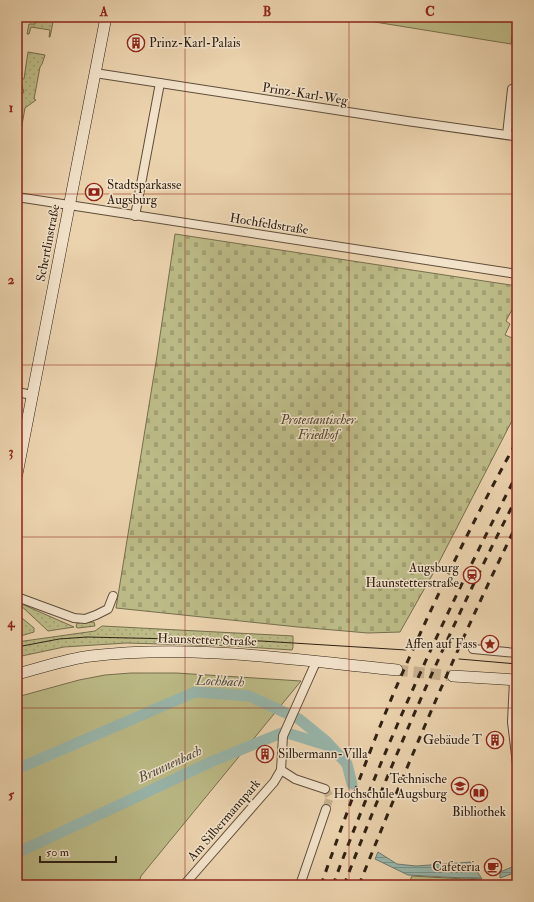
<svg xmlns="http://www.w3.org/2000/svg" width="534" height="902" font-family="'IM FELL Double Pica',serif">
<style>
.grass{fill:url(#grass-dots);stroke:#766e4d}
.cemetery{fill:url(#cemetery-stones);stroke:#766e4d}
.park{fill:#bcbb87;stroke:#766e4d}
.water{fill:url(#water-rules);stroke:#6e7b6f}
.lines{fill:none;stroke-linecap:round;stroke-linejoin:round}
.canal{stroke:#98b7ad;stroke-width:11}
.street-tunnel{stroke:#c6af8f;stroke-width:8;stroke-dasharray:8 4;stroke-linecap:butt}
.secondary-tunnel{stroke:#c6af8f;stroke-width:11;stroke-dasharray:11 5.5;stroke-linecap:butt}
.street-casing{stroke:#5f4d3a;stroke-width:10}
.secondary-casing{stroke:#302013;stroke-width:12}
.street{stroke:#f2e2ca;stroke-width:8}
.secondary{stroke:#f2e2ca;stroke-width:11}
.tram{stroke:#302013;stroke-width:1}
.rail{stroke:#302013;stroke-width:3;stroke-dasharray:7 7;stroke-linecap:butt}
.grid{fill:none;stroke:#8f2418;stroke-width:1;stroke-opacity:0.55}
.labels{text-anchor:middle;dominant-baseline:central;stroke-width:3;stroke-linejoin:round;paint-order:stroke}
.poi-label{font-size:13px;fill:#302013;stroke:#f2e2ca;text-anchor:end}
.street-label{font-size:13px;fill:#302013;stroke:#f2e2ca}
.park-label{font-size:13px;font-style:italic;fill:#534730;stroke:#f2e2ca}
.water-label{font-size:14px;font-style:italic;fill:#4f4d41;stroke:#f2e2ca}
.neatline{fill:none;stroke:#8f2418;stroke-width:1.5}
.grid-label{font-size:13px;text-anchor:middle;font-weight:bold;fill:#8f2418}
</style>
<defs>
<pattern id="grass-dots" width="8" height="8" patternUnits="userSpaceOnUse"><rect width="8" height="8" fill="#bcbb87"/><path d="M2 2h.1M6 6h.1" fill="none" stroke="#a2a074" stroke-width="1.8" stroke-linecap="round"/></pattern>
<pattern id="cemetery-stones" width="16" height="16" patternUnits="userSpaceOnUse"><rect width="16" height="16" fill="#bcbb87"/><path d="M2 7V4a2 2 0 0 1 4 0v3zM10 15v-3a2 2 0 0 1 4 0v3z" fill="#a2a074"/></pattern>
<pattern id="water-rules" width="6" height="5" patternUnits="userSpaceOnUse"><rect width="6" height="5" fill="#98b7ad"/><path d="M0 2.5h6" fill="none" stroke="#7c948c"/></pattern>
</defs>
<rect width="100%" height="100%" fill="#ebd3ae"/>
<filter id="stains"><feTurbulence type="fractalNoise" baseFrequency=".005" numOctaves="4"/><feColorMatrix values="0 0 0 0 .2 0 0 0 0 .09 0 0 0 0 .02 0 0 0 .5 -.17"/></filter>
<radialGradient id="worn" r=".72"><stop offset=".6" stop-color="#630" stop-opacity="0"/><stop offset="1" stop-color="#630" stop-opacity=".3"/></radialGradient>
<!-- grass -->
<g class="grass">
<path d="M36,17L46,19V17H54L50,37H49L50,30L31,27L29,34H27L29,24H35Z"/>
<path d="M28,52L45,55L42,64L40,67L34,99L36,100L25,108L18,147L17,148V78L24,79Z"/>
<path d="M17,602L74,627L48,631Z"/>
<path d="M17,614L34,628V632L17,637Z"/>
<path d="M94,622L95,626L78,628L76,627L77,623Z"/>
<path d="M102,626L293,636V647L292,650L231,646L126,643L64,647L17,657V654L18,653L17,642L95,631Z"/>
</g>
<!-- cemetery -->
<path class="cemetery" d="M175,234L517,286V300L506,321L510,324L505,335L517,340V411L435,570L400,632L368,633L298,627L116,608L157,356Z"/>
<!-- park -->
<g class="park">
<path d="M344,17H515L511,44Z"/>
<path d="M17,78H19L24,92L17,99Z"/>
<path d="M131,673H176L301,681L141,876L138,885H17V697L79,680L105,675Z"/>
<path d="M412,876L482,880L485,885H408Z"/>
</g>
<!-- water -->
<g class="water">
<path d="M378,852L397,864L416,866L471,862L482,879L408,875L375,859Z"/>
<path d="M517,865V872L500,878V872Z"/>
</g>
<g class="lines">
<!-- canal -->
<g class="canal">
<path d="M17,769L195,692L249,696L299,719L326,741L347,764L352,784"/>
<path d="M17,853L213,761L284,732L326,745"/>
</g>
<!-- street-tunnel -->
<path class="street-tunnel" d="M325,789L330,797L326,809"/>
<!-- secondary-tunnel -->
<path class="secondary-tunnel" d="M397,670L453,676"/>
<defs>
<g id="street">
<path d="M95,73L407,121L513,136"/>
<path d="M507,135L512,89"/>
<path d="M17,197L517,274"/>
<path d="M135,216L160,83"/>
<path d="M17,392L32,395"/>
<path d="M17,597L74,618L85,619L96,615L108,609L113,596"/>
<path d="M473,649L517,653"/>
<path d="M514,680L512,722L517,764"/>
<path d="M281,770L295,779L325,789"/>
<path d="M184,885L274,782L281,770L283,736L316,662"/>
<path d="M300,885L326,809"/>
</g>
<g id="secondary">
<path d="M17,474L106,17"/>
<path d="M17,674C41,668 66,659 91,656C193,644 296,660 397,670"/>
<path d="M453,676L517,680"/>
</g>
</defs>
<!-- street casing -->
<use href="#street" class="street-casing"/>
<!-- secondary casing -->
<use href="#secondary" class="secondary-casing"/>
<!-- street -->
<use href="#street" class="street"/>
<!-- secondary -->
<use href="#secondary" class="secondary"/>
<!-- tram -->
<g class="tram">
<path d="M17,647L59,639L87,637L261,641L406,650"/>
<path d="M459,659L517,664"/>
</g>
<!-- rail -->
<g class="rail">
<path d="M321,885C344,820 368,754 395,690C432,605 472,522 517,441"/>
<path d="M333,885C385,744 448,607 517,474"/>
<path d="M344,885C395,753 452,623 517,497"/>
<path d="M359,885C408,763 459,642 517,524"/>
</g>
</g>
<!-- grid -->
<path class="grid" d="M185,17V885M349,17V885M17,194H517M17,365H517M17,537H517M17,708H517"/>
<!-- icons -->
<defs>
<symbol id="building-ring" viewBox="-11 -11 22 22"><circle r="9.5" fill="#f2e2ca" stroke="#8f2418" stroke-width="1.5"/><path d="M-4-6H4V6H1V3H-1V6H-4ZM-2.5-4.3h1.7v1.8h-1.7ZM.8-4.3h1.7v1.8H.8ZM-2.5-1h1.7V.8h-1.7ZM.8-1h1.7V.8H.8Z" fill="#8f2418"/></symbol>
<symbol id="bank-ring" viewBox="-11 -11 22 22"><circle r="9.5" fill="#f2e2ca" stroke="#8f2418" stroke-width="1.5"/><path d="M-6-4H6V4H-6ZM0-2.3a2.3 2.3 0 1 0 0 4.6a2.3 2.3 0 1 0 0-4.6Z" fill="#8f2418"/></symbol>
<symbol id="station-ring" viewBox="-11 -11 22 22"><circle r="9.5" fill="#f2e2ca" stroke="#8f2418" stroke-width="1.5"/><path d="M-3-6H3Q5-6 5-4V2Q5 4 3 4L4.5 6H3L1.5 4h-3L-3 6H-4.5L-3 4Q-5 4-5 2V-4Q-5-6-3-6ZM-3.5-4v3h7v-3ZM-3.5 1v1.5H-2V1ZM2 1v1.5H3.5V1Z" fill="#8f2418"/></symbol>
<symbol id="sight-ring" viewBox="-11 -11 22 22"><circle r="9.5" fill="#f2e2ca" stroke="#8f2418" stroke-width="1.5"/><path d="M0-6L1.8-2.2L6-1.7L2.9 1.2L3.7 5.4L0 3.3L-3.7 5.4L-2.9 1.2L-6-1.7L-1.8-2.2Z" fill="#8f2418"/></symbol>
<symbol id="university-ring" viewBox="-11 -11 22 22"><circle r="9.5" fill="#f2e2ca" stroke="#8f2418" stroke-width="1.5"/><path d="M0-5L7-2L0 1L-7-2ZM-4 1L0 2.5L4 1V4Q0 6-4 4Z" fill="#8f2418"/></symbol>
<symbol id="library-ring" viewBox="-11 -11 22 22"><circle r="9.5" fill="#f2e2ca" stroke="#8f2418" stroke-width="1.5"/><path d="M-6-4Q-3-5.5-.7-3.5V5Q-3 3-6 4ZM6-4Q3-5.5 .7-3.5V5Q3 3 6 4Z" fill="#8f2418"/></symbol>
<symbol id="cafe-ring" viewBox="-11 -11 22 22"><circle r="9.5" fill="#f2e2ca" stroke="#8f2418" stroke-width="1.5"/><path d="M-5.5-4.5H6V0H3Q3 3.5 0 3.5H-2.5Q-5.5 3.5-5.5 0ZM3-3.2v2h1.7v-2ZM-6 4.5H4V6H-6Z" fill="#8f2418"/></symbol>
</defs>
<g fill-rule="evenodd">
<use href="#building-ring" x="126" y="33" width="20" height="20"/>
<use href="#bank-ring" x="84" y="182" width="20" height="20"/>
<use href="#station-ring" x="462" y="565" width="20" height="20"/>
<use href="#sight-ring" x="480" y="634" width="20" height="20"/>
<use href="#building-ring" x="485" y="730" width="20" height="20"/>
<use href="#building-ring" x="255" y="744" width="20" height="20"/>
<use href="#university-ring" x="450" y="776" width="20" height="20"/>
<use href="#library-ring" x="469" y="783" width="20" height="20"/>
<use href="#cafe-ring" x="483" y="857" width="20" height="20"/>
</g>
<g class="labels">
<!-- poi labels -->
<g class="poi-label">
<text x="149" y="43" text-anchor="start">Prinz-Karl-Palais</text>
<text x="107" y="185" text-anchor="start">Stadtsparkasse<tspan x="107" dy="15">Augsburg</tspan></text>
<text x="459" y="568">Augsburg<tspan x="459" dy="15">Haunstetterstraße</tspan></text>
<text x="477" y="644">Affen auf Fass</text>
<text x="482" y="740">Gebäude T</text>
<text x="278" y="754" text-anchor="start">Silbermann-Villa</text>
<text x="447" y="779">Technische<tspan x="447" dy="15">Hochschule Augsburg</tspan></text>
<text x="479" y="812" text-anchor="middle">Bibliothek</text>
<text x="480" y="867">Cafeteria</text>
</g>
<!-- street labels -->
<g class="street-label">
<text transform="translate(305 94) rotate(9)">Prinz-Karl-Weg</text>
<text transform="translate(269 224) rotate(9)">Hochfeldstraße</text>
<text transform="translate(48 243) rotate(-79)">Schertlinstraße</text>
<text transform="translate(207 640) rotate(2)">Haunstetter Straße</text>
<text transform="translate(224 820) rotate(-49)">Am Silbermannpark</text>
</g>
<!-- park labels -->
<g class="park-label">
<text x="318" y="420">Protestantischer<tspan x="318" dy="15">Friedhof</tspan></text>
</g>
<!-- water labels -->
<g class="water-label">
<text transform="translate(220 681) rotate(2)">Lochbach</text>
<text transform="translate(170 764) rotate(-25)">Brunnenbach</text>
</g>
</g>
<!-- margin -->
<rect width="534" height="902" fill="none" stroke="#ebd3ae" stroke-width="44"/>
<!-- scale -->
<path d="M40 856v6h76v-6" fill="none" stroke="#302013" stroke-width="2"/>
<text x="46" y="856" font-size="12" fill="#302013" stroke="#f2e2ca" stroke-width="3" paint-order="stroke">50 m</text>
<rect x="22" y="22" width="490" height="858" class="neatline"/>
<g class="grid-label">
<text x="104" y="16">A</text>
<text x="267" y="16">B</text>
<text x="430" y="16">C</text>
<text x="11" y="112">1</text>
<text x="11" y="284">2</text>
<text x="11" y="456">3</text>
<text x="11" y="627">4</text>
<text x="11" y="799">5</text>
</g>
<rect width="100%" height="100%" filter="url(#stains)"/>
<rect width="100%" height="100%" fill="url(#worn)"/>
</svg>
